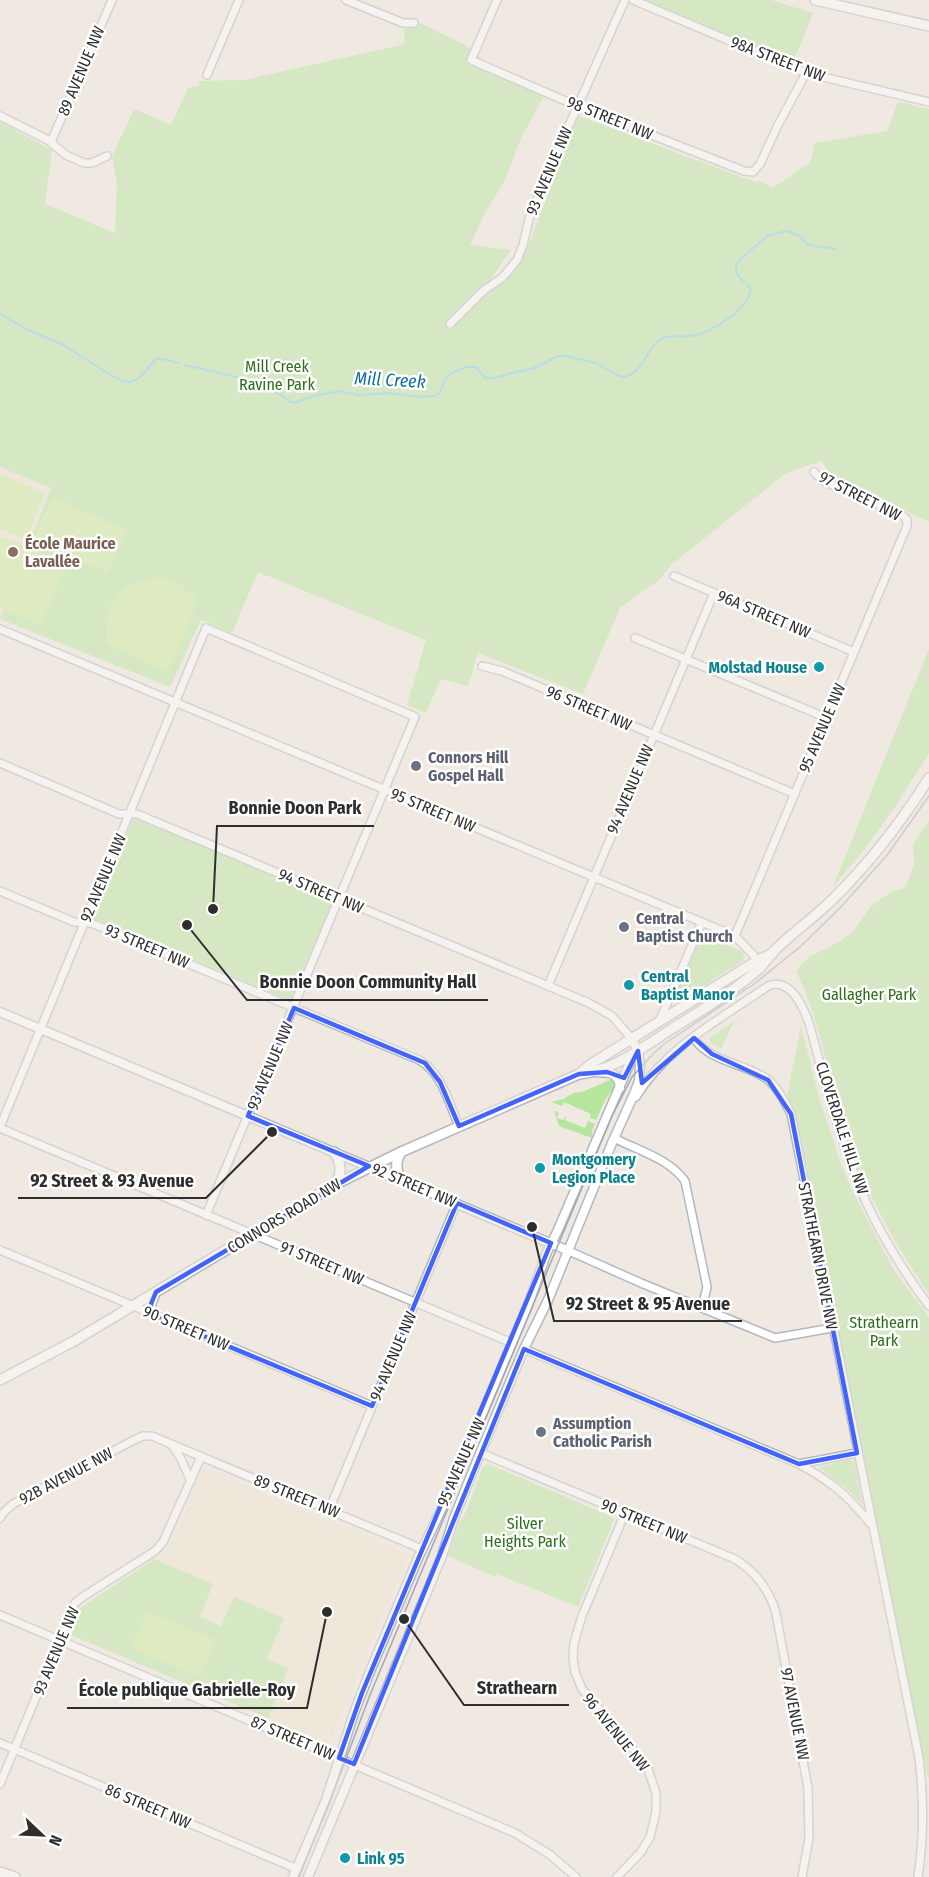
<svg xmlns="http://www.w3.org/2000/svg" width="929" height="1877" font-family="'Fira Sans Condensed',sans-serif">
<style>
.education{fill:#f0e6d1}
.green{fill:#b6e59e}
.pitch{fill:#c9ec9a}
.lines{fill:none;stroke-linecap:round;stroke-linejoin:round}
.stream{stroke:#75cff0;stroke-width:2}
.minor-casing{stroke:#b4b7c1;stroke-width:10}
.tertiary-casing{stroke:#b4b7c1;stroke-width:11}
.secondary-casing{stroke:#b4b7c1;stroke-width:12}
.minor{stroke:#fff;stroke-width:7}
.tertiary{stroke:#fff;stroke-width:8}
.secondary{stroke:#fff;stroke-width:9}
.tram{stroke:#a3a6b8;stroke-width:1.5}
.marked{fill:none;stroke:#4264fb;stroke-width:4.5;stroke-linejoin:round}
.education-dot{fill:#8d6e63;stroke:#fff;stroke-width:2}
.culture-dot{fill:#0f9aa8;stroke:#fff;stroke-width:2}
.worship-dot{fill:#6b7280;stroke:#fff;stroke-width:2}
.labels{text-anchor:middle;dominant-baseline:central;stroke-width:5;stroke-linejoin:round;paint-order:stroke}
.street-label{font-size:16px;fill:#2e2e2e;stroke:#fff}
.park-label{font-size:16px;fill:#2c6e1b;stroke:#fff}
.education-label{font-size:16px;font-weight:bold;fill:#785e54;stroke:#fff;text-anchor:start}
.culture-label{font-size:16px;font-weight:bold;fill:#0d838f;stroke:#fff;text-anchor:start}
.worship-label{font-size:16px;font-weight:bold;fill:#5b616d;stroke:#fff;text-anchor:start}
.water-label{font-size:18px;font-style:italic;fill:#0d6fa3;stroke:#fff}
.leader{fill:none;stroke:#2e2e2e;stroke-width:2}
.callout-dot{fill:#2e2e2e;stroke:#fff;stroke-width:2}
.callout-label{font-size:18px;text-anchor:middle;font-weight:bold;fill:#2e2e2e;stroke:#fff;stroke-width:5;stroke-linejoin:round;paint-order:stroke}
</style>
<rect width="100%" height="100%" fill="#efe9e1"/>
<!-- education -->
<g class="education">
<path d="M0,467L51,488L0,617Z"/>
<path d="M203,1468L409,1555L328,1745L268,1718L289,1669L266,1659L221,1626L199,1617L213,1584L154,1559L172,1541Z"/>
</g>
<!-- green -->
<g class="green">
<path d="M646,0H771L813,13L793,62Z"/>
<path d="M420,23L465,45L485,61L525,82L544,96L521,138L504,182L485,213L470,245L511,250L484,289L503,277L523,245L527,249L552,183L550,178L579,116L755,182L759,181L773,188L810,163L815,143L887,131L898,102L929,109V522L830,475L822,461L786,473L672,564L660,579L620,608L583,694L478,653L468,686L441,679L426,713L407,705L426,640L258,572L232,633L201,620L170,687L0,619L51,488L0,467V122L52,150L45,204L115,233L117,182L112,157L134,109L171,125L188,88L198,86L200,81L244,80L405,44L404,29Z"/>
<path d="M929,649V753L897,804L868,845L833,887Z"/>
<path d="M134,817L334,901L292,1001L92,918Z"/>
<path d="M929,821V1294C894,1243 863,1188 844,1128C828,1076 820,1020 796,971L810,956L839,942L853,932L872,905L891,892L904,888L910,876L914,865L913,844Z"/>
<path d="M702,934L743,952L744,960L676,1003L674,999Z"/>
<path d="M740,1018H741L732,1025L721,1049L713,1045L709,1039L711,1037Z"/>
<path d="M801,1026L819,1097L840,1161L853,1192L893,1269L929,1318V1779L927,1774L797,1120L787,1096Z"/>
<path d="M610,1080H613L614,1082L613,1089L605,1100L596,1120L590,1118L591,1114L564,1102L562,1106L551,1102L563,1099L574,1093L582,1092Z"/>
<path d="M554,1110L559,1113L557,1118L563,1120L567,1115L565,1120L585,1128L588,1121L595,1124L592,1131V1138L559,1126Z"/>
<path d="M848,1460H851L855,1463L862,1504L844,1486L818,1467Z"/>
<path d="M488,1464L613,1517L612,1525L578,1607L497,1574L496,1577L448,1556L459,1523L465,1514L483,1467Z"/>
<path d="M154,1559L213,1584L200,1617L221,1626L234,1597L284,1618L267,1659L289,1668L268,1718L71,1635L80,1608Z"/>
</g>
<!-- pitch -->
<g class="pitch">
<path d="M0,474L45,493L26,539L0,529Z"/>
<path d="M52,497L127,530L108,573L33,541Z"/>
<path d="M0,536L67,563L41,625L0,608Z"/>
<path d="M153,577C172,578 186,586 198,601L171,667L164,670L108,644C99,611 119,581 153,577Z"/>
<path d="M147,1611L216,1640L200,1677L131,1649Z"/>
</g>
<g class="lines">
<!-- stream -->
<g class="stream">
<path d="M744,282L736,273V266L740,260L767,236L786,231L798,235L809,245L836,249"/>
<path d="M0,314L28,330L64,345L104,371L122,381L131,382L140,377L157,358L179,363"/>
<path d="M185,365L250,380L280,394L288,401L294,403L310,397L339,391L358,395L390,393L418,397L435,396L440,393L445,379L452,373L465,367H476L485,378H493L534,368L558,356H565L596,363L619,376L625,377C646,370 645,348 663,338C672,334 682,337 691,336C711,333 748,310 751,289L747,284"/>
</g>
<defs>
<g id="minor">
<path d="M346,0L403,23H414"/>
<path d="M497,0L471,60L577,106L744,171L753,172L760,164L778,125L806,73"/>
<path d="M633,0L806,73L929,102"/>
<path d="M207,75L239,0"/>
<path d="M0,116L48,140L66,155L84,163H92L107,156"/>
<path d="M51,142L112,0"/>
<path d="M450,324L483,291L503,277L517,260L523,245L529,219L546,177L625,0"/>
<path d="M674,576L854,652"/>
<path d="M0,629L735,936L758,960"/>
<path d="M635,638L827,718"/>
<path d="M482,666L502,671L795,794"/>
<path d="M0,763L119,814H137L589,1003L612,1016L632,1039"/>
<path d="M0,891L74,922L91,923L419,1060C443,1074 448,1102 459,1126"/>
<path d="M735,936L907,526V520L901,514L823,481L814,472"/>
<path d="M548,986L714,593"/>
<path d="M659,1022L702,922"/>
<path d="M694,1038C709,1062 745,1063 767,1079C778,1088 785,1102 791,1114L919,1758C924,1798 924,1837 918,1877"/>
<path d="M636,1097C665,1048 722,1018 768,986C790,977 803,1006 809,1023C825,1081 839,1140 863,1195C880,1234 904,1272 929,1306"/>
<path d="M0,1127L206,628L411,715L415,717L206,1215"/>
<path d="M0,1128L512,1343"/>
<path d="M614,1138C639,1151 668,1158 685,1181L707,1287L702,1307"/>
<path d="M0,1250L372,1406"/>
<path d="M569,1251L641,1283L775,1338L832,1328"/>
<path d="M524,1349L799,1464L857,1453"/>
<path d="M172,1445L180,1457L191,1481"/>
<path d="M481,1453L735,1559C756,1572 769,1589 776,1613L808,1788L809,1838L802,1877"/>
<path d="M799,1464C832,1482 847,1495 870,1523"/>
<path d="M329,1510L457,1203"/>
<path d="M0,1518L3,1513L13,1504L136,1439L143,1436H152L422,1549"/>
<path d="M0,1615L515,1833L549,1854L576,1877"/>
<path d="M0,1743L297,1869"/>
<path d="M0,1784L75,1603L84,1596L155,1551L163,1542L201,1457"/>
<path d="M617,1877L641,1852L650,1837L656,1812V1793L647,1766L582,1689L575,1672L573,1658L574,1643L582,1616L625,1513"/>
</g>
<g id="tertiary">
<path d="M0,1012L569,1251"/>
<path d="M595,1072C608,1072 619,1072 620,1088"/>
<path d="M293,1877L326,1800L354,1713L371,1669L419,1556L449,1493L528,1305L547,1252L557,1232L631,1060L637,1051"/>
<path d="M308,1877L442,1556L454,1518L479,1456L524,1349L548,1300L612,1143L634,1094L639,1081L640,1065L638,1051L632,1039"/>
</g>
<g id="secondary">
<path d="M815,0L929,26"/>
<path d="M580,1074C614,1070 642,1048 670,1030C700,1011 733,992 760,968C764,964 767,959 771,954C791,933 816,917 836,896C871,861 902,821 929,778"/>
<path d="M334,1152C341,1162 342,1173 336,1184"/>
<path d="M401,1152C395,1162 395,1171 402,1180"/>
<path d="M151,1314V1304L155,1293"/>
<path d="M0,1380L74,1341L336,1184L401,1152L579,1074L591,1064L758,960L772,954"/>
<path d="M0,1872L15,1877"/>
</g>
</defs>
<!-- minor casing -->
<use href="#minor" class="minor-casing"/>
<!-- tertiary casing -->
<use href="#tertiary" class="tertiary-casing"/>
<!-- secondary casing -->
<use href="#secondary" class="secondary-casing"/>
<!-- minor -->
<use href="#minor" class="minor"/>
<!-- tertiary -->
<use href="#tertiary" class="tertiary"/>
<!-- secondary -->
<use href="#secondary" class="secondary"/>
<!-- tram -->
<path class="tram" d="M299,1877L338,1780L370,1695L612,1116L632,1077L651,1056L664,1044L754,984L800,947L840,908L888,854L929,796"/>
</g>
<!-- marked area -->
<path d="M0 0H929V1877H0ZM294,1008L425,1063L440,1082L459,1126L579,1074L607,1072L624,1078L638,1051L642,1083L694,1038L712,1054L768,1080L791,1114L857,1453L799,1464L524,1349L354,1764L339,1758L362,1693L551,1243L457,1203L372,1406L151,1314V1304L156,1292L369,1166L248,1116Z" fill="#efe9e1" fill-opacity=".55" fill-rule="evenodd"/>
<path class="marked" d="M294,1008L425,1063L440,1082L459,1126L579,1074L607,1072L624,1078L638,1051L642,1083L694,1038L712,1054L768,1080L791,1114L857,1453L799,1464L524,1349L354,1764L339,1758L362,1693L551,1243L457,1203L372,1406L151,1314V1304L156,1292L369,1166L248,1116Z"/>
<!-- markers -->
<circle class="education-dot" cx="13" cy="552" r="6"/>
<g class="culture-dot">
<circle cx="819" cy="667" r="6"/>
<circle cx="629" cy="985" r="6"/>
<circle cx="540" cy="1168" r="6"/>
<circle cx="345" cy="1858" r="6"/>
</g>
<g class="worship-dot">
<circle cx="416" cy="766" r="6"/>
<circle cx="624" cy="927" r="6"/>
<circle cx="541" cy="1432" r="6"/>
</g>
<g class="labels">
<!-- street labels -->
<g class="street-label">
<text transform="translate(778 59) rotate(21)">98A STREET NW</text>
<text transform="translate(81 71) rotate(-67)">89 AVENUE NW</text>
<text transform="translate(610 118) rotate(22)">98 STREET NW</text>
<text transform="translate(549 171) rotate(-67)">93 AVENUE NW</text>
<text transform="translate(860 496) rotate(27)">97 STREET NW</text>
<text transform="translate(764 614) rotate(23)">96A STREET NW</text>
<text transform="translate(589 708) rotate(23)">96 STREET NW</text>
<text transform="translate(822 728) rotate(-67)">95 AVENUE NW</text>
<text transform="translate(630 789) rotate(-67)">94 AVENUE NW</text>
<text transform="translate(433 810) rotate(23)">95 STREET NW</text>
<text transform="translate(103 878) rotate(-67)">92 AVENUE NW</text>
<text transform="translate(321 891) rotate(23)">94 STREET NW</text>
<text transform="translate(147 946) rotate(23)">93 STREET NW</text>
<text transform="translate(270 1066) rotate(-67)">93 AVENUE NW</text>
<text transform="translate(842 1128) rotate(72)">CLOVERDALE HILL NW</text>
<text transform="translate(414 1185) rotate(23)">92 STREET NW</text>
<text transform="translate(284 1216) rotate(-31)">CONNORS ROAD NW</text>
<text transform="translate(818 1256) rotate(79)">STRATHEARN DRIVE NW</text>
<text transform="translate(322 1263) rotate(23)">91 STREET NW</text>
<text transform="translate(186 1328) rotate(23)">90 STREET NW</text>
<text transform="translate(393 1356) rotate(-67)">94 AVENUE NW</text>
<text transform="translate(461 1462) rotate(-66)">95 AVENUE NW</text>
<text transform="translate(66 1476) rotate(-28)">92B AVENUE NW</text>
<text transform="translate(297 1496) rotate(22)">89 STREET NW</text>
<text transform="translate(644 1521) rotate(23)">90 STREET NW</text>
<text transform="translate(56 1651) rotate(-67)">93 AVENUE NW</text>
<text transform="translate(795 1714) rotate(79)">97 AVENUE NW</text>
<text transform="translate(616 1732) rotate(51)">96 AVENUE NW</text>
<text transform="translate(293 1738) rotate(23)">87 STREET NW</text>
<text transform="translate(148 1806) rotate(23)">86 STREET NW</text>
</g>
<!-- park labels -->
<g class="park-label">
<text x="277" y="366">Mill Creek<tspan x="277" dy="18">Ravine Park</tspan></text>
<text x="869" y="994">Gallagher Park</text>
<text x="884" y="1322">Strathearn<tspan x="884" dy="18">Park</tspan></text>
<text x="525" y="1523">Silver<tspan x="525" dy="18">Heights Park</tspan></text>
</g>
<!-- education labels -->
<g class="education-label">
<text x="25" y="543">École Maurice<tspan x="25" dy="18">Lavallée</tspan></text>
</g>
<!-- culture labels -->
<g class="culture-label">
<text x="807" y="667" text-anchor="end">Molstad House</text>
<text x="641" y="976">Central<tspan x="641" dy="18">Baptist Manor</tspan></text>
<text x="552" y="1159">Montgomery<tspan x="552" dy="18">Legion Place</tspan></text>
<text x="357" y="1858">Link 95</text>
</g>
<!-- worship labels -->
<g class="worship-label">
<text x="428" y="757">Connors Hill<tspan x="428" dy="18">Gospel Hall</tspan></text>
<text x="636" y="918">Central<tspan x="636" dy="18">Baptist Church</tspan></text>
<text x="553" y="1423">Assumption<tspan x="553" dy="18">Catholic Parish</tspan></text>
</g>
<!-- water labels -->
<g class="water-label">
<text transform="translate(390 380) rotate(3)">Mill Creek</text>
</g>
</g>
<!-- callouts -->
<path class="leader" d="M213 909L217 826H374M187 925L247 1000H488M272 1132L206 1198H18M532 1227L554 1321H742M404 1619L464 1705H569M327 1612L307 1708H67"/>
<g class="callout-dot">
<circle cx="213" cy="909" r="6"/>
<circle cx="187" cy="925" r="6"/>
<circle cx="272" cy="1132" r="6"/>
<circle cx="532" cy="1227" r="6"/>
<circle cx="404" cy="1619" r="6"/>
<circle cx="327" cy="1612" r="6"/>
</g>
<g class="callout-label">
<text x="295" y="814">Bonnie Doon Park</text>
<text x="368" y="988">Bonnie Doon Community Hall</text>
<text x="112" y="1187">92 Street &amp; 93 Avenue</text>
<text x="648" y="1310">92 Street &amp; 95 Avenue</text>
<text x="517" y="1694">Strathearn</text>
<text x="187" y="1696">École publique Gabrielle-Roy</text>
</g>
<!-- north arrow -->
<g transform="translate(42 1835) rotate(113)" stroke="#ffffff" stroke-width="4.5" paint-order="stroke">
<path d="M0-4.5L10 22L0 15L-10 22Z" fill="#2e2e2e"/>
<text y="-9" font-size="16" font-weight="bold" text-anchor="middle" fill="#2e2e2e">N</text>
</g>
</svg>
